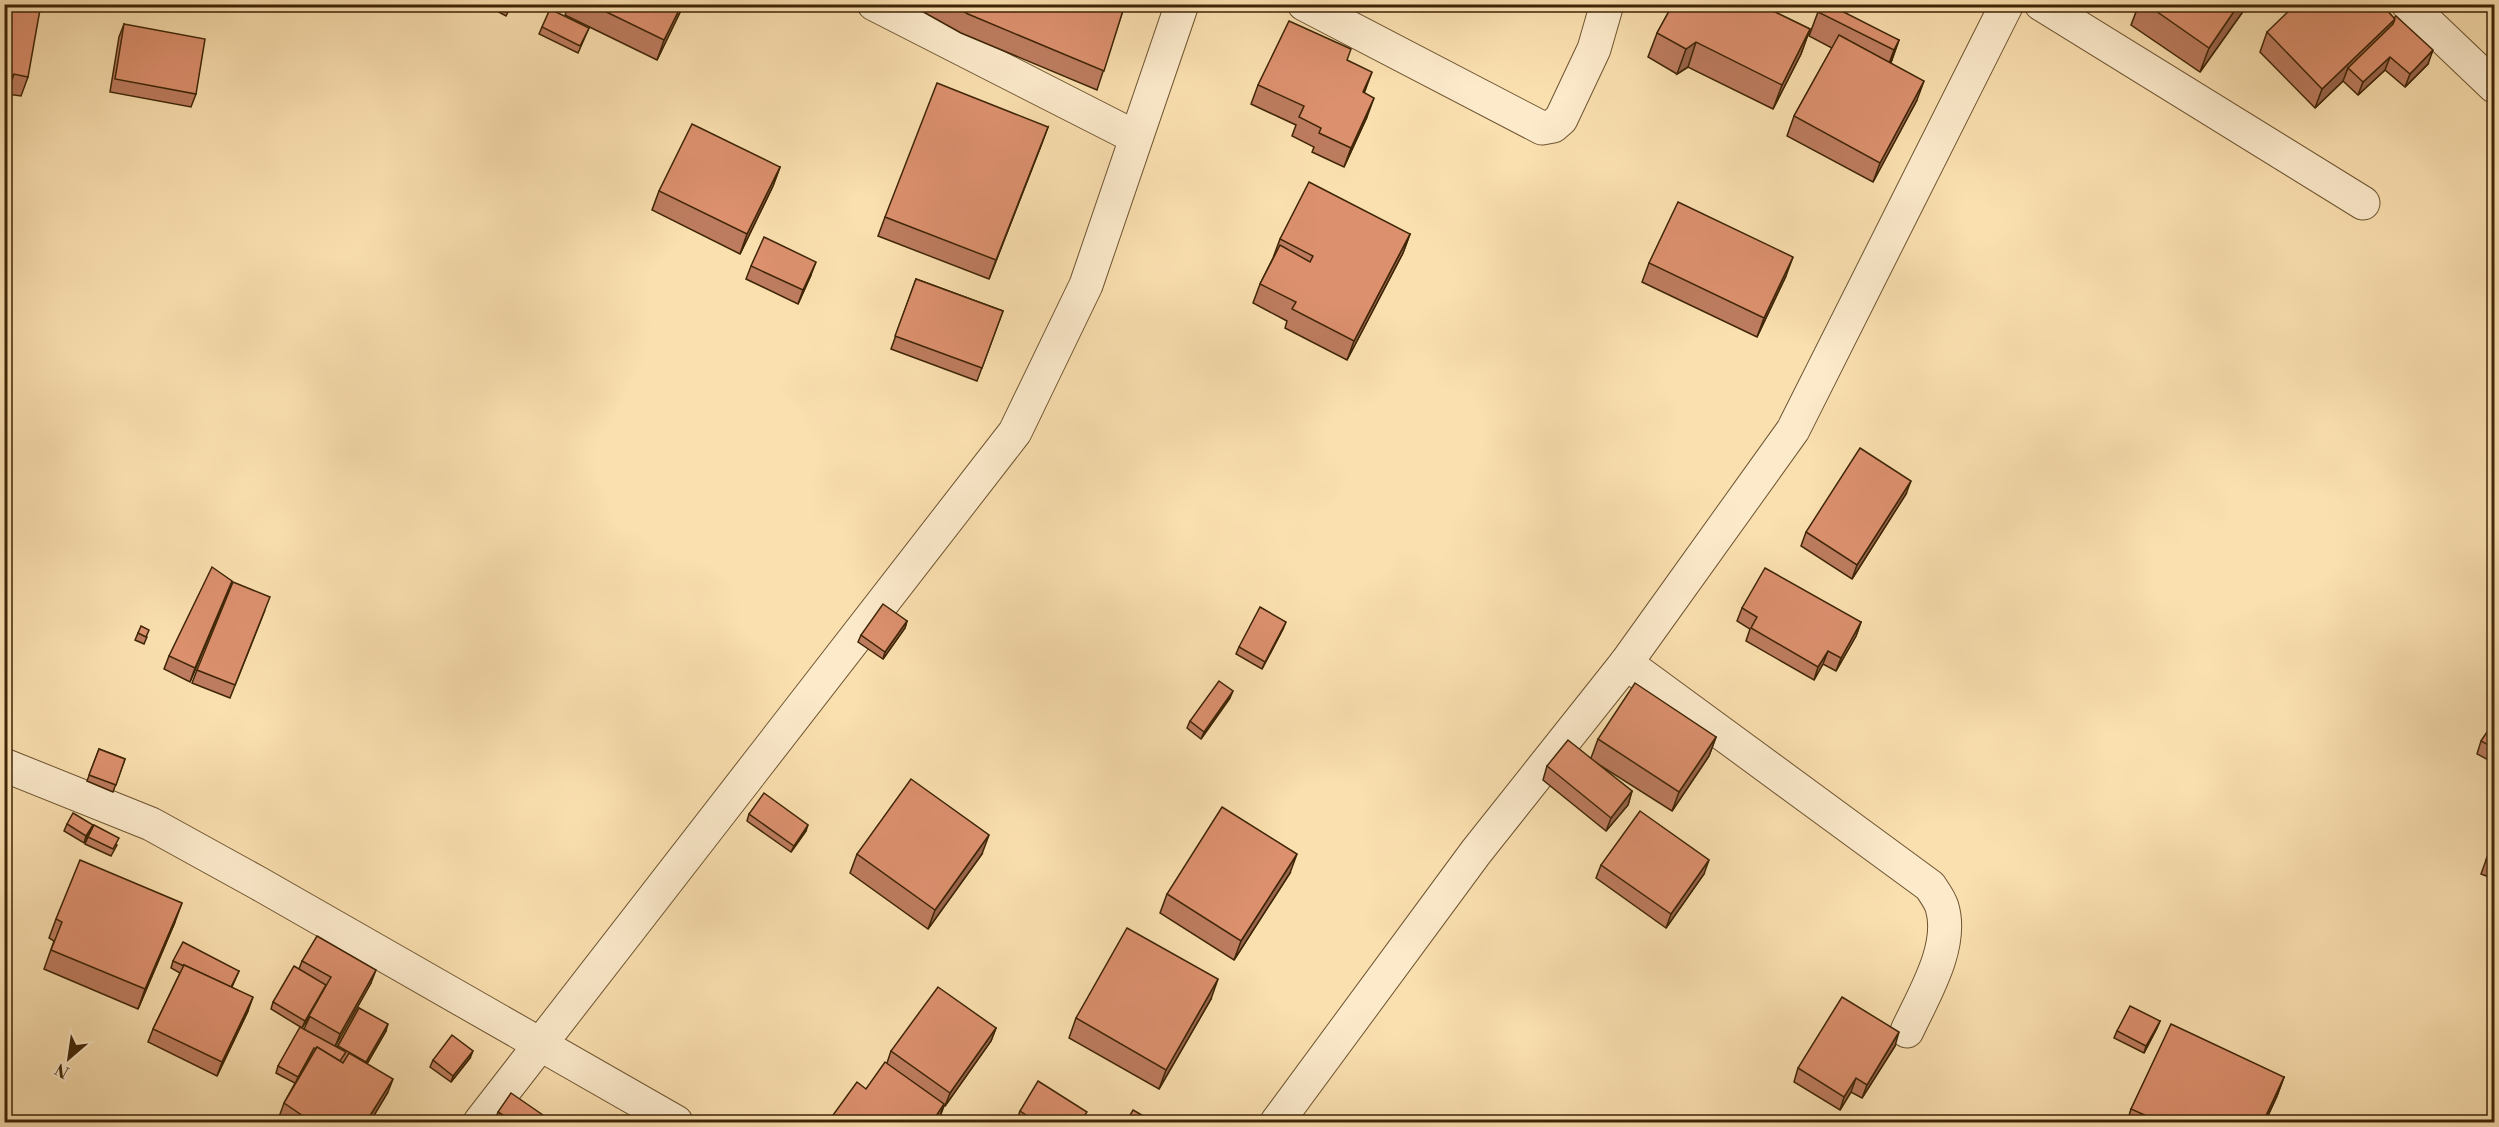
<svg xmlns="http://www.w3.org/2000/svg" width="2499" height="1127" font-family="'Libre Bodoni',serif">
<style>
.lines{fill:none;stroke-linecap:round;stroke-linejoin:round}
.street-casing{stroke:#6d5430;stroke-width:35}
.street{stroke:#fceacb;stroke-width:33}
.wall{fill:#bd7c5f;stroke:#3e2506;stroke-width:1.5}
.shaded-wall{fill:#9a654d;stroke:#3e2506;stroke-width:1.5}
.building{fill:#dc906e;stroke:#3e2506;stroke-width:1.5}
</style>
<rect width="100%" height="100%" fill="#fadfaf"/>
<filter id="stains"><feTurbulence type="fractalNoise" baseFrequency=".00333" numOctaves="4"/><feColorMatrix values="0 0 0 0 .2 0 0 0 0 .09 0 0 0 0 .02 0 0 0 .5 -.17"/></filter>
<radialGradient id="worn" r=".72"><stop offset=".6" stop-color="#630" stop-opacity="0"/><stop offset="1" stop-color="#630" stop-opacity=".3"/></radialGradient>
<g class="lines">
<defs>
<g id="street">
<path d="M874,4L1135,137"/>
<path d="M1304,4L1542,128L1553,126L1561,119L1594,49L1607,4"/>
<path d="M2041,4L2363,203"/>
<path d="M2408,4L2494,86"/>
<path d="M1626,663L1930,886C1934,892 1940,900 1942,907C1954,947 1923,996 1907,1031"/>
<path d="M4,765L151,824L258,883L676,1122"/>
<path d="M480,1122L1015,432L1086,285L1182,4"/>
<path d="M1277,1122L1476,852L1626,663L1793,430L2007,4"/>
</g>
</defs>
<!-- street casing -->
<use href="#street" class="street-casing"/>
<!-- street -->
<use href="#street" class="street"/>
</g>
<!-- wall -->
<g class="wall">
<path d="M4,4L28,77L21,96L7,94L4,98Z"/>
<path d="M484,4H512L506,16Z"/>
<path d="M569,4H684L657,60L565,15Z"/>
<path d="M909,4H1125L1097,90L961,33Z"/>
<path d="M1373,4H1382L1380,8Z"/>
<path d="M1673,4H1765L1764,7L1810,29L1801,54L1773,109L1688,67L1677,74L1648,57L1657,33Z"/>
<path d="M2139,4H2279L2278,5L2244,10L2200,72L2131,25Z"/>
<path d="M1818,12L1899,40L1891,63L1917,100L1873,182L1787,136L1794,116L1832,48L1809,36Z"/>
<path d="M124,24L196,94L191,107L110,92L119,37Z"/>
<path d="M542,27L589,28L578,53L539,34Z"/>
<path d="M2267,32L2428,64L2405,87L2385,70L2358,95L2343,81L2315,108L2260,52Z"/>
<path d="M1347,60L1364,93L1367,117L1344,167L1312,152L1314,147L1292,136L1296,125L1251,104L1258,85Z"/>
<path d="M1048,127L989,279L878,236L885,217Z"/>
<path d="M780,167L773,186L740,254L652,210L659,191Z"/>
<path d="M1410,234L1403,253L1347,360L1285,328L1287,321L1253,303L1260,284L1273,258L1280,239Z"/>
<path d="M1649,263L1786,276L1757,337L1642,282Z"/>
<path d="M751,266L811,275L798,304L746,279Z"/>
<path d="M916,279L1003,311L977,381L891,349Z"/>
<path d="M1906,494L1852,579L1801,546L1806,532Z"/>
<path d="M227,594L190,682L164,669L169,656Z"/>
<path d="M1742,608L1861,622L1856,636L1836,671L1823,664L1814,680L1746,641L1750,629L1737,621Z"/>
<path d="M265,610L230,698L192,683L197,670Z"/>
<path d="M907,621L905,628L883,659L858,642L861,635Z"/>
<path d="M1283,629L1262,669L1236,654L1239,647Z"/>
<path d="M138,633L147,637L144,644L135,640Z"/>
<path d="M1230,698L1201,739L1187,728L1190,721Z"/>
<path d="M2494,722V763L2477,754L2481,741Z"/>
<path d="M1716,737L1709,756L1672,811L1595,762L1632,791L1628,805L1606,831L1543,780L1547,766L1591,758L1598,739Z"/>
<path d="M99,749L125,759L113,792L87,781Z"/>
<path d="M749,814L806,831L791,852L747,821Z"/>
<path d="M67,824L93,825L84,843L64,831Z"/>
<path d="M88,837L117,845L111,856L85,844Z"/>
<path d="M2494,838V879L2481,874Z"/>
<path d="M857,854H982L928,929L850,873Z"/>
<path d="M1601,865L1704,874L1666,928L1596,878Z"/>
<path d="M1290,873L1234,960L1160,913L1167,894Z"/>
<path d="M56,919L175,922L138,1009L44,969L54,941L49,938Z"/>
<path d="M173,961L239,971L232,987L248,1011L217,1076L148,1042L153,1029L180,973L171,968Z"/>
<path d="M302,961L371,983L335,1046L337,1047L359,1008L386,1031L367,1064L388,1092L370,1122H288L279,1117L284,1103L295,1083L276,1073L278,1066L304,1029L312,1012L302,1028L271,1009L273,1002L299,969Z"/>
<path d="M1211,999L1159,1089L1069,1038L1076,1018Z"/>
<path d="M2160,1021L2157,1028L2144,1053L2114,1038L2117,1031Z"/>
<path d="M996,1028L991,1041L945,1106H944L938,1122H828L866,1089L887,1063L891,1051Z"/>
<path d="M1895,1046L1862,1098L1851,1092L1840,1110L1794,1082L1798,1068Z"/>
<path d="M470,1058L451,1082L430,1067L433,1060Z"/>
<path d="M2284,1077L2277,1096L2265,1122H2127L2131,1109Z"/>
<path d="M1020,1111L1083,1122H1016Z"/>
<path d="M498,1112L553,1122H494Z"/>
</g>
<!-- shaded-wall -->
<g class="shaded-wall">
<path d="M682,4H684L657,60L664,40Z"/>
<path d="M2239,4H2279L2278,5L2244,10L2200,72L2209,48Z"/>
<path d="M2395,19L2388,38L2348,68L2343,81L2315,108L2322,89Z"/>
<path d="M1810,29L1801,54L1773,109L1782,85Z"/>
<path d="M1899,40L1890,64L1885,74L1894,50Z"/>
<path d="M1696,42L1688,67L1677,74L1686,49Z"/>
<path d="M2433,50L2428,64L2405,87L2410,74Z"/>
<path d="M2390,57L2385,70L2358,95L2363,82Z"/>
<path d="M1372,72L1365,91L1356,111L1363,92Z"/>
<path d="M14,74L7,94L4,98L11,79Z"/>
<path d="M1924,81L1917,100L1873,182L1880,163Z"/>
<path d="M1374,98L1367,117L1344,167L1351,148Z"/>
<path d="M1048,127L1041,146L989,279L996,260Z"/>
<path d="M780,167L773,186L740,254L747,234Z"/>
<path d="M1410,234L1403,253L1347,360L1354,341Z"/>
<path d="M1793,257L1786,276L1757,337L1764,318Z"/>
<path d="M816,262L811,275L798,304L803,290Z"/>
<path d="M1911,481L1906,494L1852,579L1857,565Z"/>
<path d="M232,581L227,594L190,682L195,668Z"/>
<path d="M907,621L905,628L883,659L885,652Z"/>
<path d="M1286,622L1283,629L1262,669L1265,662Z"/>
<path d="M1861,622L1856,636L1836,671L1841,658Z"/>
<path d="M1828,651L1823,664L1814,680L1818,667Z"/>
<path d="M1233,691L1230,698L1201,739L1204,732Z"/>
<path d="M1716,737L1709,756L1672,811L1679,792Z"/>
<path d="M1632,791L1628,805L1606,831L1611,818Z"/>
<path d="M93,825L84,843L86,836Z"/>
<path d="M808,825L806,831L791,852L794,846Z"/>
<path d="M989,835L982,854L928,929L935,910Z"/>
<path d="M1297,854L1290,873L1234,960L1241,941Z"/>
<path d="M1709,860L1704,874L1666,928L1671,914Z"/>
<path d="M182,903L175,922L138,1009L145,989Z"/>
<path d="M376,970L371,983L335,1047L340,1034Z"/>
<path d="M1218,979L1211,999L1159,1089L1166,1070Z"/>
<path d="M326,985L324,991L302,1028L305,1021Z"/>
<path d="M253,997L248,1011L217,1076L222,1062Z"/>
<path d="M2160,1021L2157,1028L2144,1053L2146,1046Z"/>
<path d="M388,1024L386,1031L364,1069L366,1062Z"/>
<path d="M996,1028L991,1041L945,1106L950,1093Z"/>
<path d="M1899,1032L1895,1046L1862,1098L1867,1085Z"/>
<path d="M314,1048L311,1055L295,1084L298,1077Z"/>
<path d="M473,1051L470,1058L451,1082L453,1076Z"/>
<path d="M2284,1077L2277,1096L2265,1122H2263Z"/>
<path d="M1856,1078L1851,1092L1840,1110L1844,1097Z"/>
<path d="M393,1079L388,1092L370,1122H366Z"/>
<path d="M944,1104L938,1122H932Z"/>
</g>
<!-- building -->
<g class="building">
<path d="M4,4H41L28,77L14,74L11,79L4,78Z"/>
<path d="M590,4H682L664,40Z"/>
<path d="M951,4H1125L1104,71L968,14Z"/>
<path d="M1673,4H1762L1761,5L1810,29L1782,85L1696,42L1686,49L1657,33Z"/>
<path d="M1821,4H1828L1899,40L1894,50L1818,12Z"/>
<path d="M2146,4H2239L2209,48Z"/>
<path d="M2296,4H2381L2395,19L2322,89L2267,32Z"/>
<path d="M550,9L589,28L580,46L542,27Z"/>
<path d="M2396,16L2433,50L2410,74L2390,57L2363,82L2348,68L2393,24L2395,19L2394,18Z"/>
<path d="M1289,21L1351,49L1347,60L1372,72L1363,92L1374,98L1351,148L1319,133L1321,128L1299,117L1304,106L1258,85Z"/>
<path d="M124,24L205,39L196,94L115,79Z"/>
<path d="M1839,35L1924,81L1880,163L1794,116Z"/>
<path d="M937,83L1048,127L996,260L885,217Z"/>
<path d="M692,124L780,167L747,234L659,191Z"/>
<path d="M1309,182L1410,234L1354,341L1292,309L1296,302L1260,284L1280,245L1310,262L1313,256L1280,239Z"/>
<path d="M1678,202L1793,257L1764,318L1649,263Z"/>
<path d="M764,237L816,262L803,290L751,266Z"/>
<path d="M916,279L1003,311L982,368L895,336Z"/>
<path d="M1860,448L1911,481L1857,565L1806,532Z"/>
<path d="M212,567L232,581L195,668L169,656Z"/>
<path d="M1765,568L1861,622L1841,658L1828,651L1818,667L1751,628L1757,617L1742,608Z"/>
<path d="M233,582L270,597L235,685L197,670Z"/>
<path d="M883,604L907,621L885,652L861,635Z"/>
<path d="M1260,607L1286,622L1265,662L1239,647Z"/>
<path d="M141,626L149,630L146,637L138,633Z"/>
<path d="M1219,681L1233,691L1204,732L1190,721Z"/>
<path d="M1635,683L1716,737L1679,792L1598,739Z"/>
<path d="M2494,722V748L2481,741Z"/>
<path d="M1568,740L1632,791L1611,818L1547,766Z"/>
<path d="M99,749L125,759L116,785L89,775Z"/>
<path d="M911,779L989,835L935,910L857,854Z"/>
<path d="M764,793L808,825L794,846L749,814Z"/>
<path d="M1222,807L1297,854L1241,941L1167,894Z"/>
<path d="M1640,811L1709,860L1671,914L1601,865Z"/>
<path d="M73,813L93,825L86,836L67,824Z"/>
<path d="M94,825L119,838L113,849L88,837Z"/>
<path d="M2494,838V863L2486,860Z"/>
<path d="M80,860L182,903L145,989L51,950L62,922L56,919Z"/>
<path d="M1127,928L1218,979L1166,1070L1076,1018Z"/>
<path d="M317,936L376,970L340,1034L309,1016L331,977L302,961Z"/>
<path d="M183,942L239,971L231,987L184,965V966L173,961Z"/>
<path d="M184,965L253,997L222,1062L153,1029Z"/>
<path d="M294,966L326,985L305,1021L273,1002Z"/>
<path d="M938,987L996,1028L950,1093L891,1051Z"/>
<path d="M1842,997L1899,1032L1867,1085L1856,1078L1844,1097L1798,1068Z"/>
<path d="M2130,1006L2160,1021L2146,1046L2117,1031Z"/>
<path d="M359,1008L388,1024L366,1062L338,1046Z"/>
<path d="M2171,1024L2284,1077L2263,1122H2160L2131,1109Z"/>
<path d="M300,1027L346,1052L340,1061L317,1047L315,1049L314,1048L298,1077L278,1066Z"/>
<path d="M452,1035L473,1051L453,1076L433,1060Z"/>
<path d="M317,1047L343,1063L349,1053L393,1079L366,1122H304L306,1118L284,1103Z"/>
<path d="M885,1062L944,1104L932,1122H828L857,1082L866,1089Z"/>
<path d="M1038,1081L1087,1112L1080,1122H1026L1029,1117L1020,1111Z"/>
<path d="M511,1093L553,1122H514L498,1112Z"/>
<path d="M1133,1110L1154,1122H1126Z"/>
</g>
<!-- margin -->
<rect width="2499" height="1127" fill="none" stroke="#fadfaf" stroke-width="24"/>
<rect x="6" y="6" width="2487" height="1115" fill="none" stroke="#3e2506" stroke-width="3"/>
<rect x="12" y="12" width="2475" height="1103" fill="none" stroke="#3e2506" stroke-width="1.5"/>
<!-- north arrow -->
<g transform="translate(69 1058) rotate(209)" stroke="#fceacb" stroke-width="4.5" paint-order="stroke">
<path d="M0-4.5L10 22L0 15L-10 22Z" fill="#3e2506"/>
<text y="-9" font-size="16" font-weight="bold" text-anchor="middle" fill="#3e2506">N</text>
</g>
<rect width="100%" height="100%" filter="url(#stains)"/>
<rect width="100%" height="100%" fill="url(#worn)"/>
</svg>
